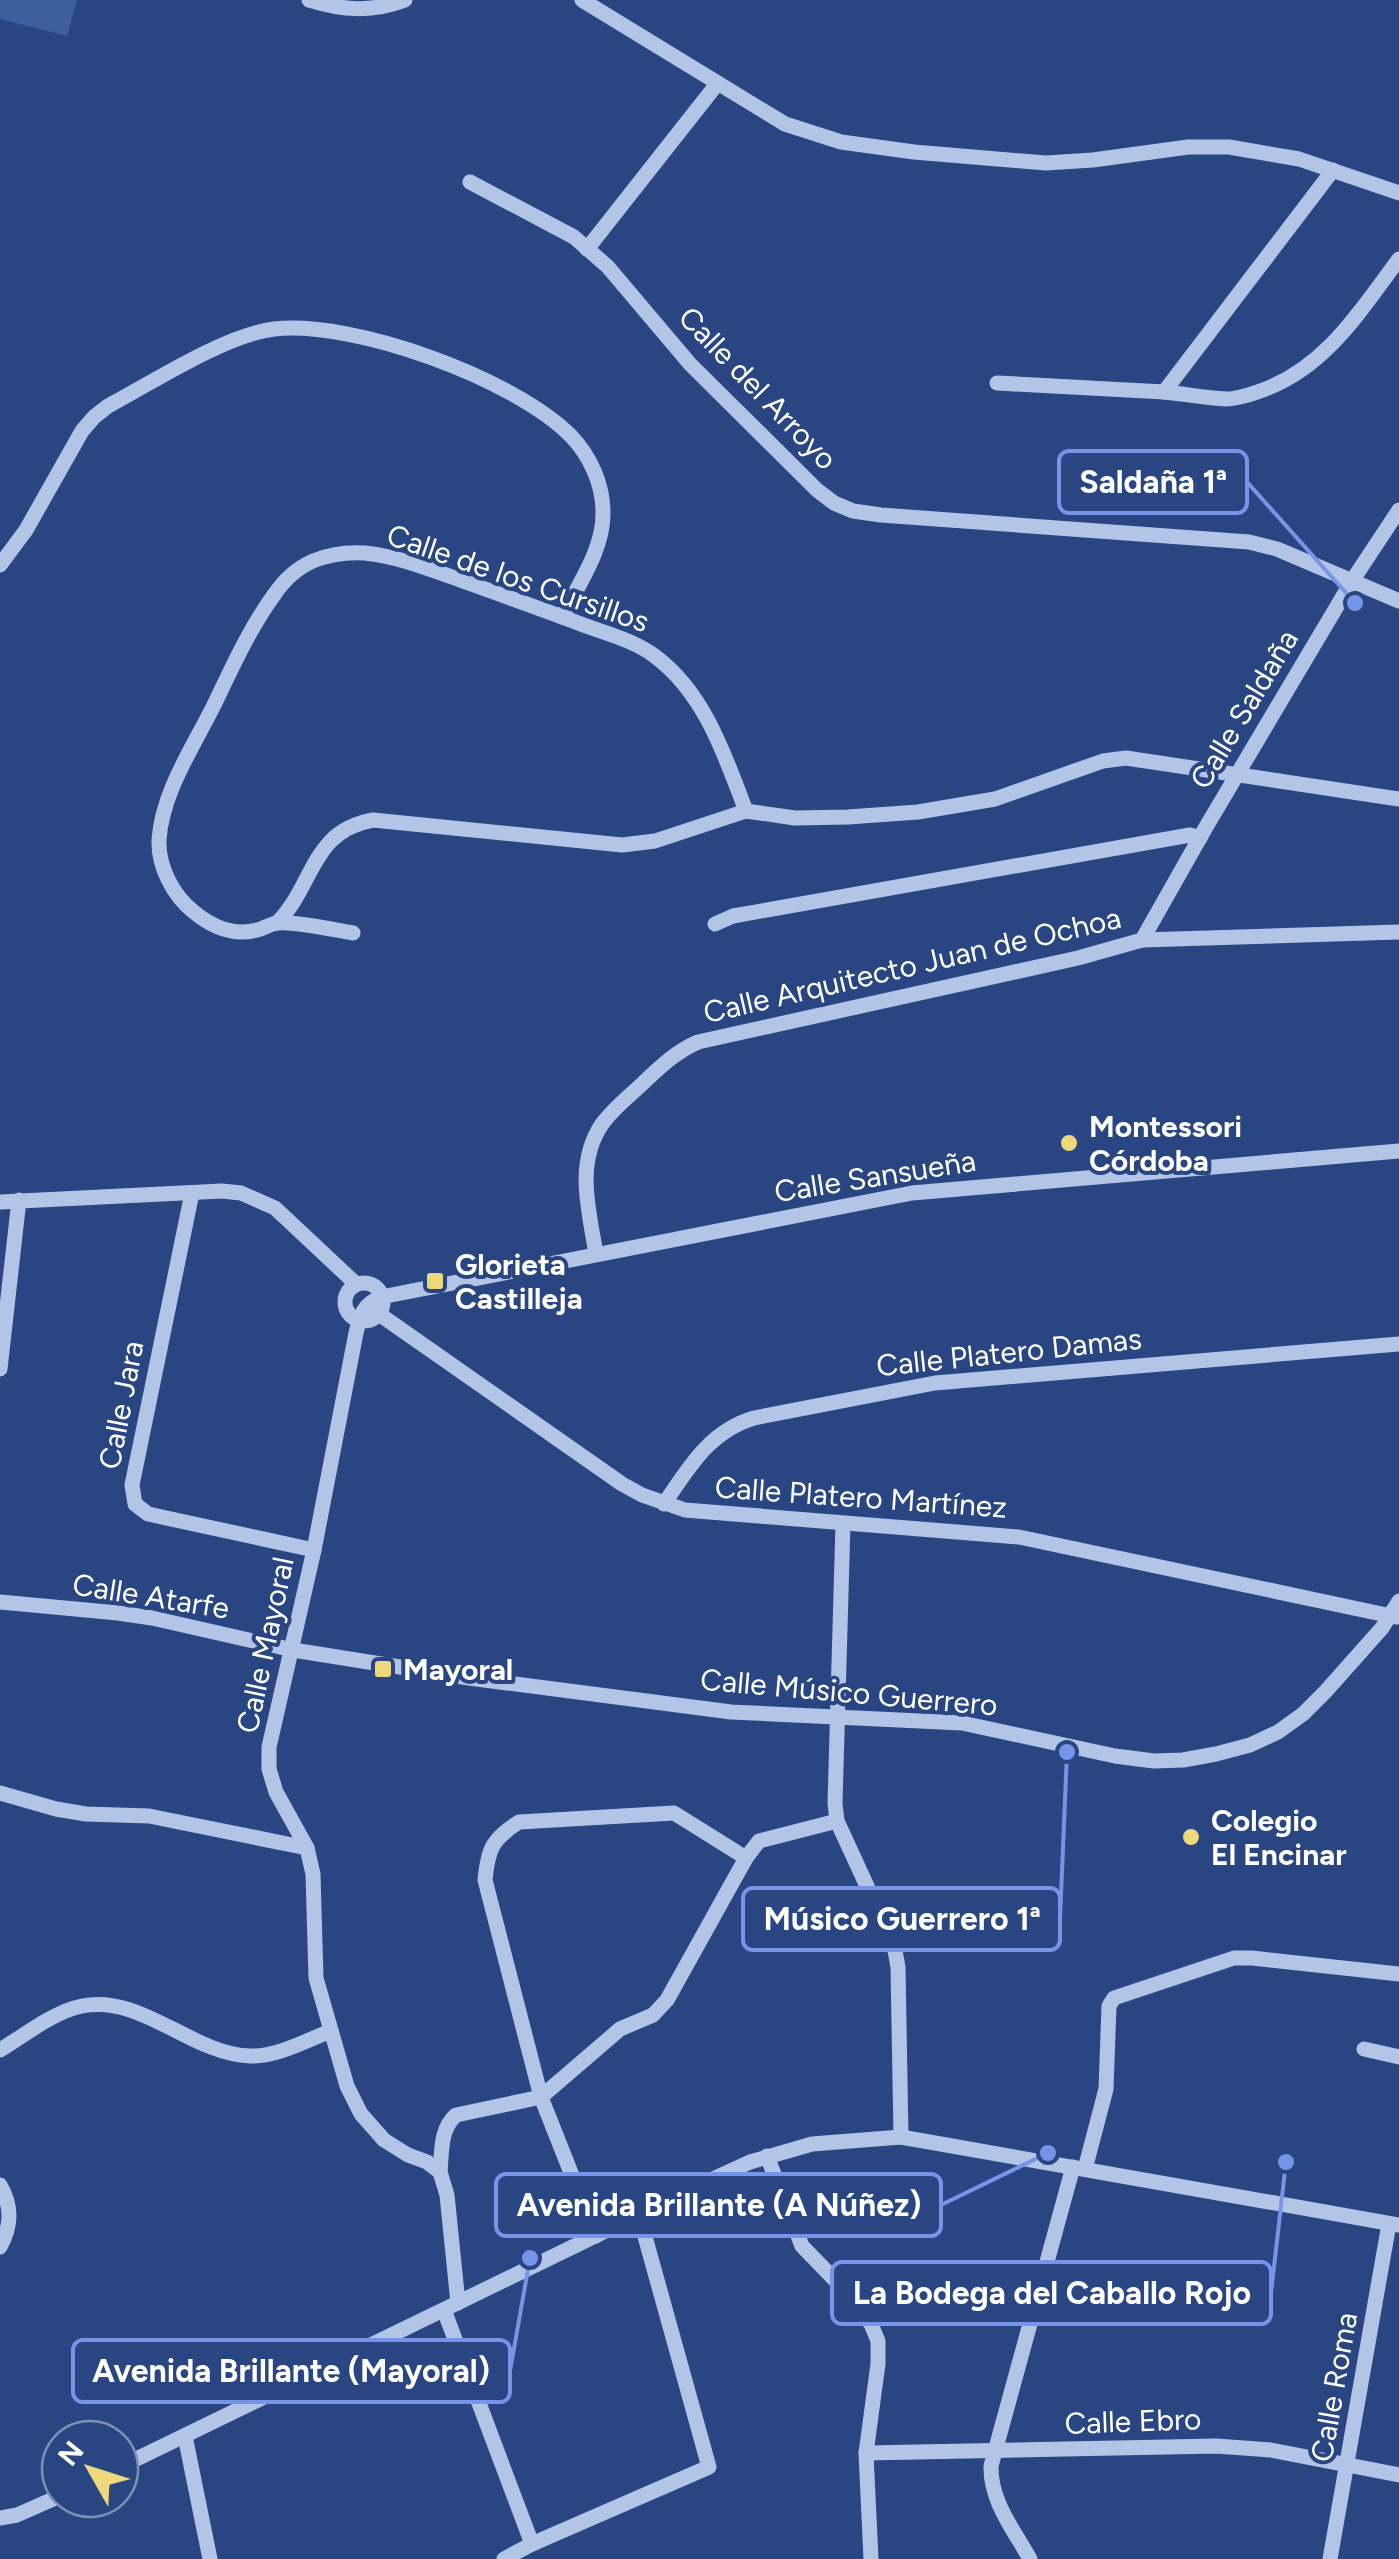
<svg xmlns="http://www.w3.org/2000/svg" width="1399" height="2559" font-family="Figtree,sans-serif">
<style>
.green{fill:#3e5f9f}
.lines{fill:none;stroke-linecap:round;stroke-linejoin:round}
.minor{stroke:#b3c5e6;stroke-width:15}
.poi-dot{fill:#edd97b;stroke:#294683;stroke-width:4}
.labels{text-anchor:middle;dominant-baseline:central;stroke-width:8;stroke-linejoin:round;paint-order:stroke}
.street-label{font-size:30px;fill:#fff;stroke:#294683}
.poi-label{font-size:30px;font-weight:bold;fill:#fff;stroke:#294683;text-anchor:start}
.leader{fill:none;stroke:#7795e8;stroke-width:4}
.callout-dot{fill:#7795e8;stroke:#294683;stroke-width:4}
.callout{fill:#294683;stroke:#7795e8;stroke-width:4}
.callout-label{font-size:32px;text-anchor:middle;font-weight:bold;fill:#fff}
</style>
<rect width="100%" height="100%" fill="#294683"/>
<!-- green -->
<path class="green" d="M0,0H77L67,36L0,19Z"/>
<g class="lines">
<!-- minor -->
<g class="minor">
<path d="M309,0C342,10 371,13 405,0"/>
<path d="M582,0L785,124L841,142L914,152L1046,163L1093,160L1188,147H1229L1299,159L1399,193"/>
<path d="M470,182L574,237L608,267L690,364L817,490L834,503L853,511L881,515L1249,542L1277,549L1399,601"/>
<path d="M587,249L717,84"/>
<path d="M997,383L1164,392L1333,170"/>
<path d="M1164,392C1185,394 1206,398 1226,399C1238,399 1252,394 1263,390C1326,367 1360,311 1399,259"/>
<path d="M0,565L26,530L82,431L94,417L108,406C153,382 225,335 274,329C354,320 515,379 571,436C590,456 603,484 603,512C604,549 578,585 562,617"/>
<path d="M277,923C315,884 311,831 373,820L622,845L655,841L746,811L795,818L848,817L918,812L995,799L1103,761L1126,758L1399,799"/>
<path d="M715,924L733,916L1190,835L1200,838"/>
<path d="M353,933C334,930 294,921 278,923C271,923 264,929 257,930C234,936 212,927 194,912C173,896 158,866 159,840C162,793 192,749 213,707C231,670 249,629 274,595C284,580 297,568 313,561C330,554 348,552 365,553C395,556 424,567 452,577C493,592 533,606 573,621C600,632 633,639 656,657C705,694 725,756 746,811"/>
<path d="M1142,940L1206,827L1352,581L1399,510"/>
<path d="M192,1193L132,1485L135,1504L148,1514L314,1550"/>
<path d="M0,1202L222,1191L241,1193L275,1208L355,1283"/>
<path d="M596,1254C589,1210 575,1164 602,1124C613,1109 628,1097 641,1085C659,1068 675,1052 698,1042L1078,958L1142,940L1399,932"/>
<circle cx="364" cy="1302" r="19"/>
<path d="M379,1314L622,1484L642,1495L685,1510L1019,1537L1396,1617"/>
<path d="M0,1369L19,1200"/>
<path d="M664,1504C689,1467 710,1431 754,1418L935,1383L1399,1344"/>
<path d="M843,1524L835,1803L837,1821L894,1945L898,1967L901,2137"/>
<path d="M0,1602L118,1613L152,1618L293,1650L469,1678L731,1712L962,1723L1115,1756L1154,1761L1183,1760L1216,1754L1250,1745L1278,1732L1303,1714L1326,1691L1382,1628L1399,1601"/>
<path d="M0,1793L56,1809L86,1814L149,1816L307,1848"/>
<path d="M1364,2049L1399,2057"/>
<path d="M0,2050C25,2035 53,2012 82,2006C142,1994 191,2054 250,2056C277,2057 307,2040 331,2031"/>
<path d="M767,2156L802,2246L836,2281L871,2324L878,2341V2364L866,2453L871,2559"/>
<path d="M1085,2169L1106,2089L1109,2006L1114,1998L1234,1958H1252L1399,1974"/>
<path d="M440,2172C442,2151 440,2129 456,2115L541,2097L620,2029L653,2015L667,2000L746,1858L759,1841L837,1821"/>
<path d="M0,2185C12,2206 12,2225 0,2247"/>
<path d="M596,2236L541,2097L485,1880C488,1849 492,1839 519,1822L674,1813L746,1858"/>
<path d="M458,2303L447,2195L440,2172L427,2162L408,2155L384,2140L361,2114L347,2086L316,1978L313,1874L307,1848L276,1792L269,1769V1747L314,1550L356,1333C360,1316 363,1304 381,1297L912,1193L1399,1151"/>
<path d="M444,2310L532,2544"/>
<path d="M185,2436L210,2559"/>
<path d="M866,2453L1216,2446L1271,2450L1399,2475"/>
<path d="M120,2467L702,2184L750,2162L812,2144L901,2137L1399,2225"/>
<path d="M0,2518L17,2515L60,2496"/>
<path d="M504,2559L532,2544L709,2467L639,2215"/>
<path d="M1030,2559C1014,2530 990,2501 991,2466L1073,2167"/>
<path d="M1330,2559L1389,2224"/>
</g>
</g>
<!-- markers -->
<g class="poi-dot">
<circle cx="1069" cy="1143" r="10"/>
<rect x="425" y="1271" width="20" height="20" rx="5"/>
<rect x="373" y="1659" width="20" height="20" rx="5"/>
<circle cx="1191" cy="1837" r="10"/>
</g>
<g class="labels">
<!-- street labels -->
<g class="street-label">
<text transform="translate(758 388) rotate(46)">Calle del Arroyo</text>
<text transform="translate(518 578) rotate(19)">Calle de los Cursillos</text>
<text transform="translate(1244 709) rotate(-59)">Calle Saldaña</text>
<text transform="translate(912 965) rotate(-13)">Calle Arquitecto Juan de Ochoa</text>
<text transform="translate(875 1176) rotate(-9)">Calle Sansueña</text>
<text transform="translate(1009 1352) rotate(-6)">Calle Platero Damas</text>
<text transform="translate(121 1405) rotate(-79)">Calle Jara</text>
<text transform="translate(861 1497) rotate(4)">Calle Platero Martínez</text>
<text transform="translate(151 1596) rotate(9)">Calle Atarfe</text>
<text transform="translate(265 1645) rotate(-78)">Calle Mayoral</text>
<text transform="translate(849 1692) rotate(5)">Calle Músico Guerrero</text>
<text transform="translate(1334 2387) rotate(-80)">Calle Roma</text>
<text transform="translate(1133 2421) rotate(-2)">Calle Ebro</text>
</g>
<!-- poi labels -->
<g class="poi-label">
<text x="1089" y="1126">Montessori<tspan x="1089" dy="34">Córdoba</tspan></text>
<text x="455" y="1264">Glorieta<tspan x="455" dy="34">Castilleja</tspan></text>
<text x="403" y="1669">Mayoral</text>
<text x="1211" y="1820">Colegio<tspan x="1211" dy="34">El Encinar</tspan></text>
</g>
</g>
<!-- callouts -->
<path class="leader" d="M1355 603L1247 482M1067 1752L1060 1919M1048 2153L941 2205M1286 2162L1271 2293M530 2258L510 2371"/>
<g class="callout-dot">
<circle cx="1355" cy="603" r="10"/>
<circle cx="1067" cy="1752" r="10"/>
<circle cx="1048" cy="2153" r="10"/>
<circle cx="1286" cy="2162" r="10"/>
<circle cx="530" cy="2258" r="10"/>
</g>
<g class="callout">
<rect x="1059" y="451" width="188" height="62" rx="10"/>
<rect x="743" y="1888" width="317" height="62" rx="10"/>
<rect x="496" y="2174" width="445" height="62" rx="10"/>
<rect x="832" y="2262" width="439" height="62" rx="10"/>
<rect x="73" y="2340" width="437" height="62" rx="10"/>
</g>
<g class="callout-label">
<text x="1153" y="493">Saldaña 1ª</text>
<text x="902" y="1930">Músico Guerrero 1ª</text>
<text x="719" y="2216">Avenida Brillante (A Núñez)</text>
<text x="1052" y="2304">La Bodega del Caballo Rojo</text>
<text x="291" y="2382">Avenida Brillante (Mayoral)</text>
</g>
<!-- north arrow -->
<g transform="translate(90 2469) rotate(309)"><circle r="48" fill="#294683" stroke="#7f90b5" stroke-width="2.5"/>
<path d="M0-8L18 38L0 25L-18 38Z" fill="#edd97b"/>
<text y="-15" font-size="28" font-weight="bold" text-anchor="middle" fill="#ffffff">N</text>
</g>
</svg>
